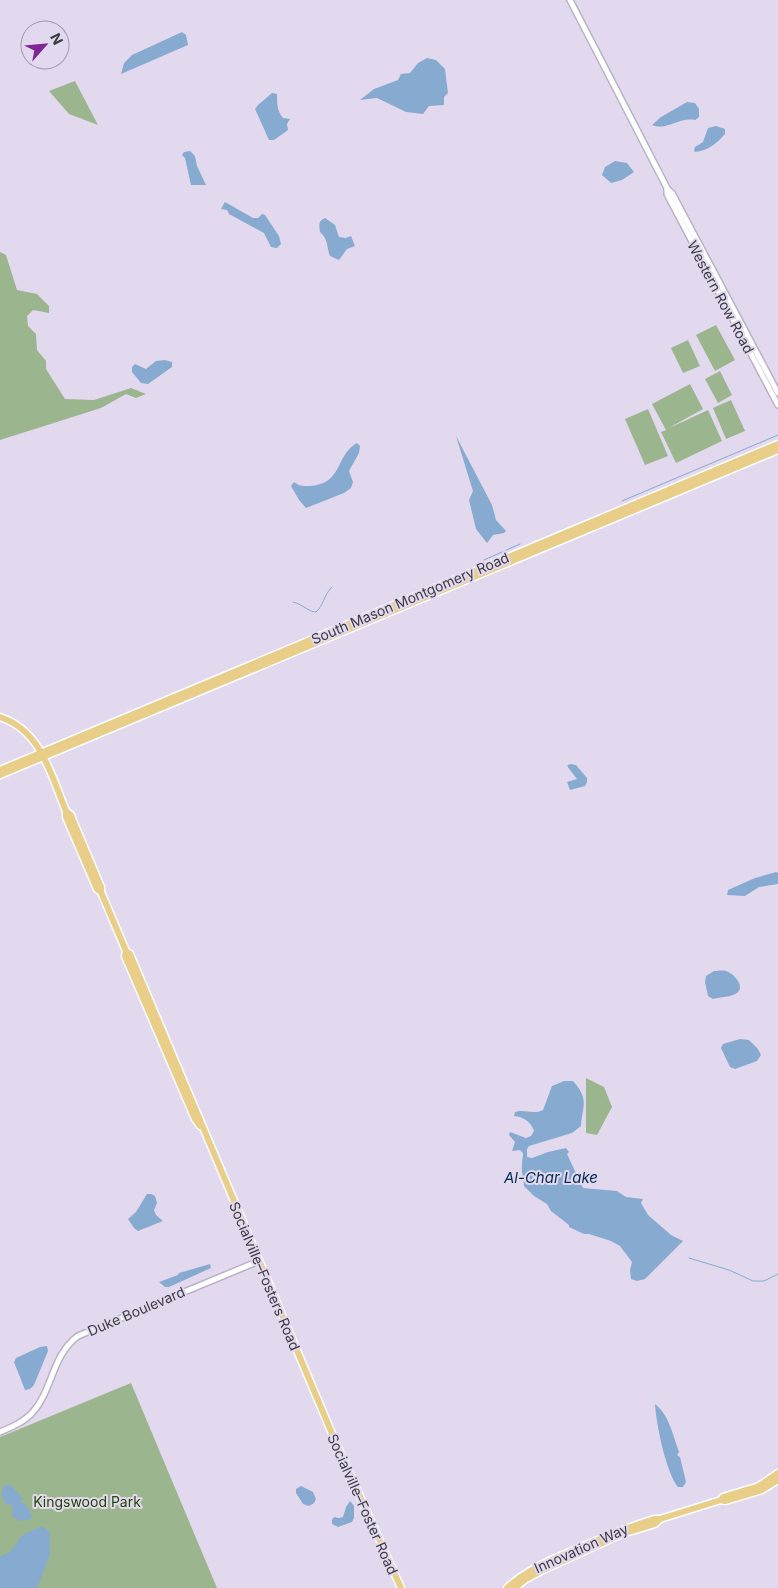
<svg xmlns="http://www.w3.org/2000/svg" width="778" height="1588" font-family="Inter,sans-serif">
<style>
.green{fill:#9bb68e}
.water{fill:#86aad0}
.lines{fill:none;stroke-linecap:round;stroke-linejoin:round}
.stream{stroke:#86aad0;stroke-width:1}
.minor-casing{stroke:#bab1c6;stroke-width:8}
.major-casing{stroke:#fff;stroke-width:9}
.minor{stroke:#fff;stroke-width:5}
.major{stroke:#e9ce8a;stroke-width:6}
.labels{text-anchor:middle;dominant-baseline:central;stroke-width:4;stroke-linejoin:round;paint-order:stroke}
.street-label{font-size:14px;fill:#3c3941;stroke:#e3d9ef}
.park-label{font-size:14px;fill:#214504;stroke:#e3d9ef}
.water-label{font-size:15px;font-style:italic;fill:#022b4f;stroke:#e3d9ef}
</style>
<rect width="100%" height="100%" fill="#e3d9ef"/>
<!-- green -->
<g class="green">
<path d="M75,81L98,125L69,114L49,91Z"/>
<path d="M0,252L6,255L17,290L37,294L49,306V313L33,310L27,316L28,326L36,334L37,350L46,361V369L65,399L94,400L131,388L146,394L136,398L126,394L101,408L0,440Z"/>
<path d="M716,325L735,360L715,371L696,335Z"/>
<path d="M688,340L700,366L683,373L671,348Z"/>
<path d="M720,371L732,395L718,403L705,379Z"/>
<path d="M690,384L703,409L667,429L708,410L722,441L676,463L661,432L666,430L652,404Z"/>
<path d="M731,400L745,431L726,439L713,408Z"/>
<path d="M648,409L668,456L645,465L625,419Z"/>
<path d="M586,1078L604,1087L612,1107L597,1135L586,1133Z"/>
<path d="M131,1383L217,1588H0V1437Z"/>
</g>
<!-- water -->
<g class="water">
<path d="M182,32L186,35L188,45L121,74L124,63L132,55Z"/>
<path d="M427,58L436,60L445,69L448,93L444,97V105L429,106L423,114L406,112L377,98L360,100L374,89L398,80L401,74L410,73L418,63Z"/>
<path d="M272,93L277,94C277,103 277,111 283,118L290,119L287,124L288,130L274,140H269L255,109L258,105Z"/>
<path d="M687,102L695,103L699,109V117L695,120C678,117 668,131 652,125L661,117Z"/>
<path d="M716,126L725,129V134C717,143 708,151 695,152L694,150L695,147L703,142L708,128Z"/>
<path d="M190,151L195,156L197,166L206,185H191L185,158L182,155L184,152Z"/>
<path d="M615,161L627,163L634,172L622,180L611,183L602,175L605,167Z"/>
<path d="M225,202L253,218H258L262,214L265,215L279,236L281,244L277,248L271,247L264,233L229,214L227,210L221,209Z"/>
<path d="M325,218L335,225L339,237L346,238L351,236L355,246L347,249L339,260L330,256C326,246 329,240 320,232C319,225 318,221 325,218Z"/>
<path d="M165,360L172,362V367L148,384L141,383L132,372V367L135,364L146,369L156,361Z"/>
<path d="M456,436L492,505L496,520L506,531L504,533L493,535L487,543L476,529L469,500L473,491Z"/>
<path d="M357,443L360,446L359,453L349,471L353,482L351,488L344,493L306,508L299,500L291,486L294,482C299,486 302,486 309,486C343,485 335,455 357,443Z"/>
<path d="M570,764L576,765L587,778V782L585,786L570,790L567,782L577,779L567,766Z"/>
<path d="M776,872L778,873V884L759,887L745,896L727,895L728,890L755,878Z"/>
<path d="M714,971C717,971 723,970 726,971C733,973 746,986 737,993C732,997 720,997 713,999L708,996L705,982L706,976Z"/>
<path d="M740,1039L749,1040L758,1049L761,1055L757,1061L735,1069L730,1067L721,1048L723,1044Z"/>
<path d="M564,1081H573C590,1100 582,1106 581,1126L572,1133L529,1146L527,1149V1157L532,1158L548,1152L566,1148L569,1152L567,1154L583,1188L617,1191L626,1197L643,1199L641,1203L648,1215L671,1235L683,1241L645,1279L637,1281L631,1279L630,1270L632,1262L620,1246L611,1241L589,1234H584L569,1227V1225L551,1211L547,1204L534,1196L524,1186C524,1179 521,1172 522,1165C522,1160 523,1158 523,1153L520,1150L512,1151L515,1142L509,1135L510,1132L526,1138L531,1136L534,1131C531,1122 524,1117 514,1116L515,1112C525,1109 533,1115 543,1110L552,1086Z"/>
<path d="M147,1194H151L155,1196L157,1203L154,1210L156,1215L163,1221L138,1231L134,1228L128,1219L136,1212Z"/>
<path d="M210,1264L211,1268L169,1287H165L159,1282L178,1275L179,1273Z"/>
<path d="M47,1346L48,1351L34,1385L30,1389L25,1390L14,1362L16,1358L40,1347Z"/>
<path d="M655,1404C669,1415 673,1435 679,1452L677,1455L680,1457L686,1482L683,1487H678C666,1473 656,1423 655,1404Z"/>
<path d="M9,1484L23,1498L20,1504L24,1503L31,1512L30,1513L33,1516L31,1519L20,1521L12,1516V1505L5,1503L1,1493L4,1486Z"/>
<path d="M301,1486L313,1492L316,1499L314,1503L309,1506L303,1504L296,1493V1489Z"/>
<path d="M350,1501L354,1506V1518L352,1522L338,1527L332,1524V1520L334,1517L339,1518L343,1517L346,1507Z"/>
<path d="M43,1526L50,1533V1554L37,1588H0V1558L3,1555L10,1552L21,1537L26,1533Z"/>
</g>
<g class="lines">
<!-- stream -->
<g class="stream">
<path d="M622,501L778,435"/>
<path d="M484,560L520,544"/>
<path d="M293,602C302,604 309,612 316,612C324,605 323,596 332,587"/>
<path d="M689,1258L729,1270L753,1281H764L778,1274"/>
</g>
<defs>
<g id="minor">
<path d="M570,0L667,188V194L778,405"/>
<path d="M667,189L672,193L778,393"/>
<path d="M0,1432C12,1427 24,1422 33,1412C53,1389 52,1355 78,1336L259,1261"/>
</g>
<g id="major">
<path d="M0,717C41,730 51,775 66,811V817L97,889L101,892"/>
<path d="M0,770L778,444"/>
<path d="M0,775L778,450"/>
<path d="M66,811L71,815L74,823L101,887V892L126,951L130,954L336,1443L401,1588"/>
<path d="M126,951L125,956L195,1119L200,1126"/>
<path d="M721,1500L725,1501L762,1490L778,1480"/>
<path d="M507,1588C525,1571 545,1563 567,1553C596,1541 624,1528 654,1519H660L721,1500L723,1497L759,1486L778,1473"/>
<path d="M515,1588L526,1579L541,1571L622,1534L655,1524L660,1519"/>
</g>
</defs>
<!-- minor casing -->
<use href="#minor" class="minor-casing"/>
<!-- major casing -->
<use href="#major" class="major-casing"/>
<!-- minor -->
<use href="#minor" class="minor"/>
<!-- major -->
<use href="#major" class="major"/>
</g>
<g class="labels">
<!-- street labels -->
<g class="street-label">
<text transform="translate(721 297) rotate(62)">Western Row Road</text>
<text transform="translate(410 598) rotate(-23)">South Mason Montgomery Road</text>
<text transform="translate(265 1276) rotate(67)">Socialville–Fosters Road</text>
<text transform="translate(136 1311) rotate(-23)">Duke Boulevard</text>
<text transform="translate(363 1504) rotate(66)">Socialville–Foster Road</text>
<text transform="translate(581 1548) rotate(-24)">Innovation Way</text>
</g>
<!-- park labels -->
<g class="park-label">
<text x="87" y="1501">Kingswood Park</text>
</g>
<!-- water labels -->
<g class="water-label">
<text x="551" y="1177">Al-Char Lake</text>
</g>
</g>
<!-- north arrow -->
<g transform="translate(45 45) rotate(63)"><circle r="24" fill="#e3d9ef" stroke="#a099a9"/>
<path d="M0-4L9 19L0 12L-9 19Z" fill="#7e2795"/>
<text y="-8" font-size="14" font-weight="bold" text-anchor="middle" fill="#3c3941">N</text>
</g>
</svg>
